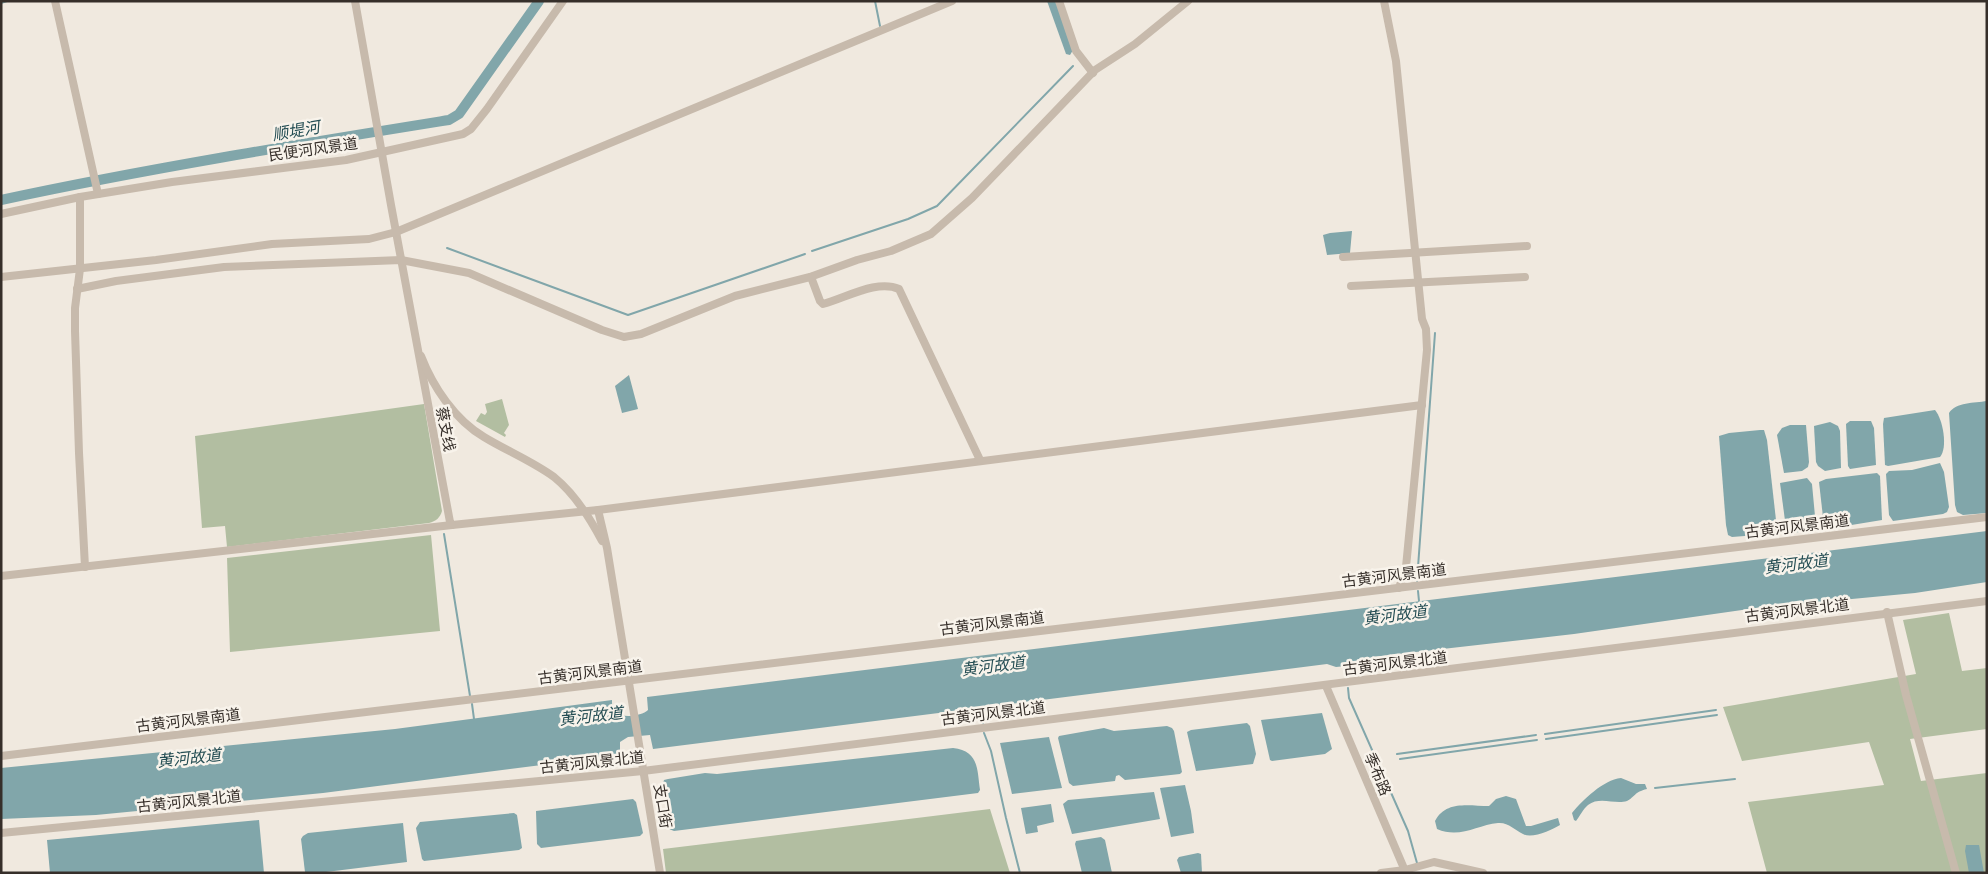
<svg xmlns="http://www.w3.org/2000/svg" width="1988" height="874" font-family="'Public Sans','Noto Sans SC',sans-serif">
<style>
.green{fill:#b2bea1}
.water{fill:#81a6aa}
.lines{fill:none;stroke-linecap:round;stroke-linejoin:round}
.stream{stroke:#81a6aa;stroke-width:2}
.river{stroke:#81a6aa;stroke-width:10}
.minor{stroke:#c7baac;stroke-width:8}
.labels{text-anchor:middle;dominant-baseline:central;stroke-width:5;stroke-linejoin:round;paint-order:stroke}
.street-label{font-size:15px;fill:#362f2a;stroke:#f8f3eb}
.water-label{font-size:16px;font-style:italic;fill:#244d53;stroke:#f8f3eb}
</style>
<rect width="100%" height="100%" fill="#f0e9df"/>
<!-- green -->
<g class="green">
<path d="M502,399L509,425L504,433L506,435L505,437L476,421L481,413L485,415L487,412L485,404Z"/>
<path d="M424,404L442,511C440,518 436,521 429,523L227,547L225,526L202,528L195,436Z"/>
<path d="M431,535L440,631L230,652L227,558Z"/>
<path d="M1949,613L1962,671L1987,668V729L1910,739L1921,781L1987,773V873H1767L1748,802L1884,785L1869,742L1742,761L1723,707L1916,674L1903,620Z"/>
<path d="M990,809L1010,873H666L663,849Z"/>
</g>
<!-- water -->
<g class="water">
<path d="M1047,1H1058L1073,50L1070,55L1066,54Z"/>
<path d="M1352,231L1350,253L1327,255L1323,235L1330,233Z"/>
<path d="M629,375L638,409L622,413L615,386Z"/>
<path d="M1987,401V513L1963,515L1957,512L1955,505L1949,413C1956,402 1974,403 1987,401Z"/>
<path d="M1935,410C1943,419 1948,448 1940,457L1888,466L1885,465L1883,424L1884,418Z"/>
<path d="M1850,421H1871L1874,428L1876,465L1850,469L1848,466L1846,424Z"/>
<path d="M1830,422L1838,426L1840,431L1841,468L1825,471L1818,466L1816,462L1814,426Z"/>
<path d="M1790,425H1806L1809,462L1808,467L1802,471L1784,473L1777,435L1782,428Z"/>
<path d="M1760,430H1764L1767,440L1777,529L1770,534L1732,537L1728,535L1726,525L1719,436L1729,433Z"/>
<path d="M1940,463L1944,472L1949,507L1947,512L1943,514L1893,521L1889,515L1886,474L1889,471L1912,470Z"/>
<path d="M1877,473L1880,476L1882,520L1827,529L1824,526L1819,482L1826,479Z"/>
<path d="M1807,478L1812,484L1816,527L1813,530L1792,533L1786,528L1780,483Z"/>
<path d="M1987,531V582L1915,593L1756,608L1574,634L1372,657L1356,665L1336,667L1327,664L653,749L650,735L628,737L620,742V755L323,793L96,815L1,819V768L395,729L612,700C612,704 612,709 615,712C622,719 642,716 648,710L647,697Z"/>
<path d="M1322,713L1332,749L1325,754L1272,761L1270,760L1261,720Z"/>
<path d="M1247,723L1250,726L1256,754L1253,764L1196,771L1187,732L1191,730Z"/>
<path d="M1167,726L1172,728L1174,731L1182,772L1180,774L1125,780L1119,775L1116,776L1115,781L1073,786L1069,783L1058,738L1059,736L1104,728L1114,731Z"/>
<path d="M1049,737L1062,788L1012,794L1000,743Z"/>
<path d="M953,748C979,751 977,769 980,790L978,793L674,831L669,829L663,784L664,780L668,779L705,773L717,774Z"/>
<path d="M1621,778L1636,784H1645L1647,789C1634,792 1635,797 1627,801C1615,805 1600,796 1588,805C1583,809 1580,816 1576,821L1574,820L1572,813C1583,800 1603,780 1621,778Z"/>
<path d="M1185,785L1191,811L1194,833L1171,837L1160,788Z"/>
<path d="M1154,792L1160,819L1072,834L1063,804L1068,800Z"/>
<path d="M1506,796L1516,799L1526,826H1531L1558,818L1560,825C1552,830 1532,839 1523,834C1515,830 1508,822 1498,823C1477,825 1460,839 1437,829L1435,821C1446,800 1469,806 1489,806L1496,799Z"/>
<path d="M633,799L636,802L643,833L640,836L541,848L537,844L536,811Z"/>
<path d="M1051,804L1054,822L1037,826L1038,832L1026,834L1021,808Z"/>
<path d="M514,813L517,815L522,848L519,850L424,861L422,859L416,828L420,822Z"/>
<path d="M259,820L264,873H50L47,840Z"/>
<path d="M403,823L407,862L318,873L305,872L301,839L303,836L308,833Z"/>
<path d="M1101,837L1105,840L1112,873H1082L1075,844L1076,841Z"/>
<path d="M1966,845H1979L1984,873H1969L1965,851Z"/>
<path d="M1198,853L1201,854L1202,873H1181L1177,860L1179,857Z"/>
</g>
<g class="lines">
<!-- stream -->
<g class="stream">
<path d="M875,1L880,26"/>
<path d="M1,3L7,1"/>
<path d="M447,248L628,315L805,254"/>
<path d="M812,251L908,219L937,206L1073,66"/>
<path d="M444,534L470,696"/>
<path d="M1417,581L1435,333"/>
<path d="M1418,591L1419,601"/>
<path d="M1345,665L1347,678"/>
<path d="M1348,688L1349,698L1408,831L1417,863"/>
<path d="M472,704L474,719"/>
<path d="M981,706L983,723"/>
<path d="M984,733L991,751L1006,818L1020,873"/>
<path d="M1545,734L1716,710"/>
<path d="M1546,739L1717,715"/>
<path d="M1397,754L1536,735"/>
<path d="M1400,759L1537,740"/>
<path d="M1655,788L1735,779"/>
</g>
<!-- river -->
<path class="river" d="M1,200C150,168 300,144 449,120L459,114L539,1"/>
<!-- minor -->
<g class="minor">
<path d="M55,1L98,194"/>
<path d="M355,1L391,205L450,522L452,525L598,510L1422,405"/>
<path d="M1059,1L1076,51L1093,73"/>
<path d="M1384,1L1396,61L1422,319L1426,329L1427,350L1406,567L1399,588"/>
<path d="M80,197V269L75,308V331L79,453L85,567"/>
<path d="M1,214L80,197L172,182L346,160L463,134L471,129L487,109L563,1"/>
<path d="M1343,257L1527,246"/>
<path d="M1,277L156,260L272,244L369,239L396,232L952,1"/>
<path d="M811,277L820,301L823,304C846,298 877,279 899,289L980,460"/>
<path d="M1351,286L1525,277"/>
<path d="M77,289L116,281L224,267L401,260L469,273L602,330L624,337L641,334L735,296L810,277L857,260L891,251L931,234L972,198L1095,70L1135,44L1188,1"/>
<path d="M421,356C433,387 455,420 484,437C507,451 532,461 554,477C575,494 590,518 602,541"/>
<path d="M598,510L607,548L660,873"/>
<path d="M1,576L452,525"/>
<path d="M1887,612L1906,695L1956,873"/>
<path d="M1326,686L1406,873"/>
<path d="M1,756L1987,517"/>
<path d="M1,833L643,771L1987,601"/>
<path d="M1381,873L1405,870L1434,862L1483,873"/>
</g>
</g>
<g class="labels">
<!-- street labels -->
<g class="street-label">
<text transform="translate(313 149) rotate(-8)">民便河风景道</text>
<text transform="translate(446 429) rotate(79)">蔡支线</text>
<text transform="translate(1797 526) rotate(-7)">古黄河风景南道</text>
<text transform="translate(1394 575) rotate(-7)">古黄河风景南道</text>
<text transform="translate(1797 610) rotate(-7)">古黄河风景北道</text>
<text transform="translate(992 623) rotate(-7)">古黄河风景南道</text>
<text transform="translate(1395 663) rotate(-7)">古黄河风景北道</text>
<text transform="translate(590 672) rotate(-7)">古黄河风景南道</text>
<text transform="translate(993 713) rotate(-7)">古黄河风景北道</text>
<text transform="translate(188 720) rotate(-7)">古黄河风景南道</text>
<text transform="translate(592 762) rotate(-6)">古黄河风景北道</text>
<text transform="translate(1378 774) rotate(67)">季布路</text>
<text transform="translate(189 801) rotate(-6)">古黄河风景北道</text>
<text transform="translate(663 806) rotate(81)">支口街</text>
</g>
<!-- water labels -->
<g class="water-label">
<text transform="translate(296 131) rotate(-10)">顺堤河</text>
<text transform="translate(1796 564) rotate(-7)">黄河故道</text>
<text transform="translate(1395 615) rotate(-7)">黄河故道</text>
<text transform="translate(993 666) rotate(-7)">黄河故道</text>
<text transform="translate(591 716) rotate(-6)">黄河故道</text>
<text transform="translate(189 758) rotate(-6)">黄河故道</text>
</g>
</g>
<!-- border -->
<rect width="1988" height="874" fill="none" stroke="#362f2a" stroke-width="5"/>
</svg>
